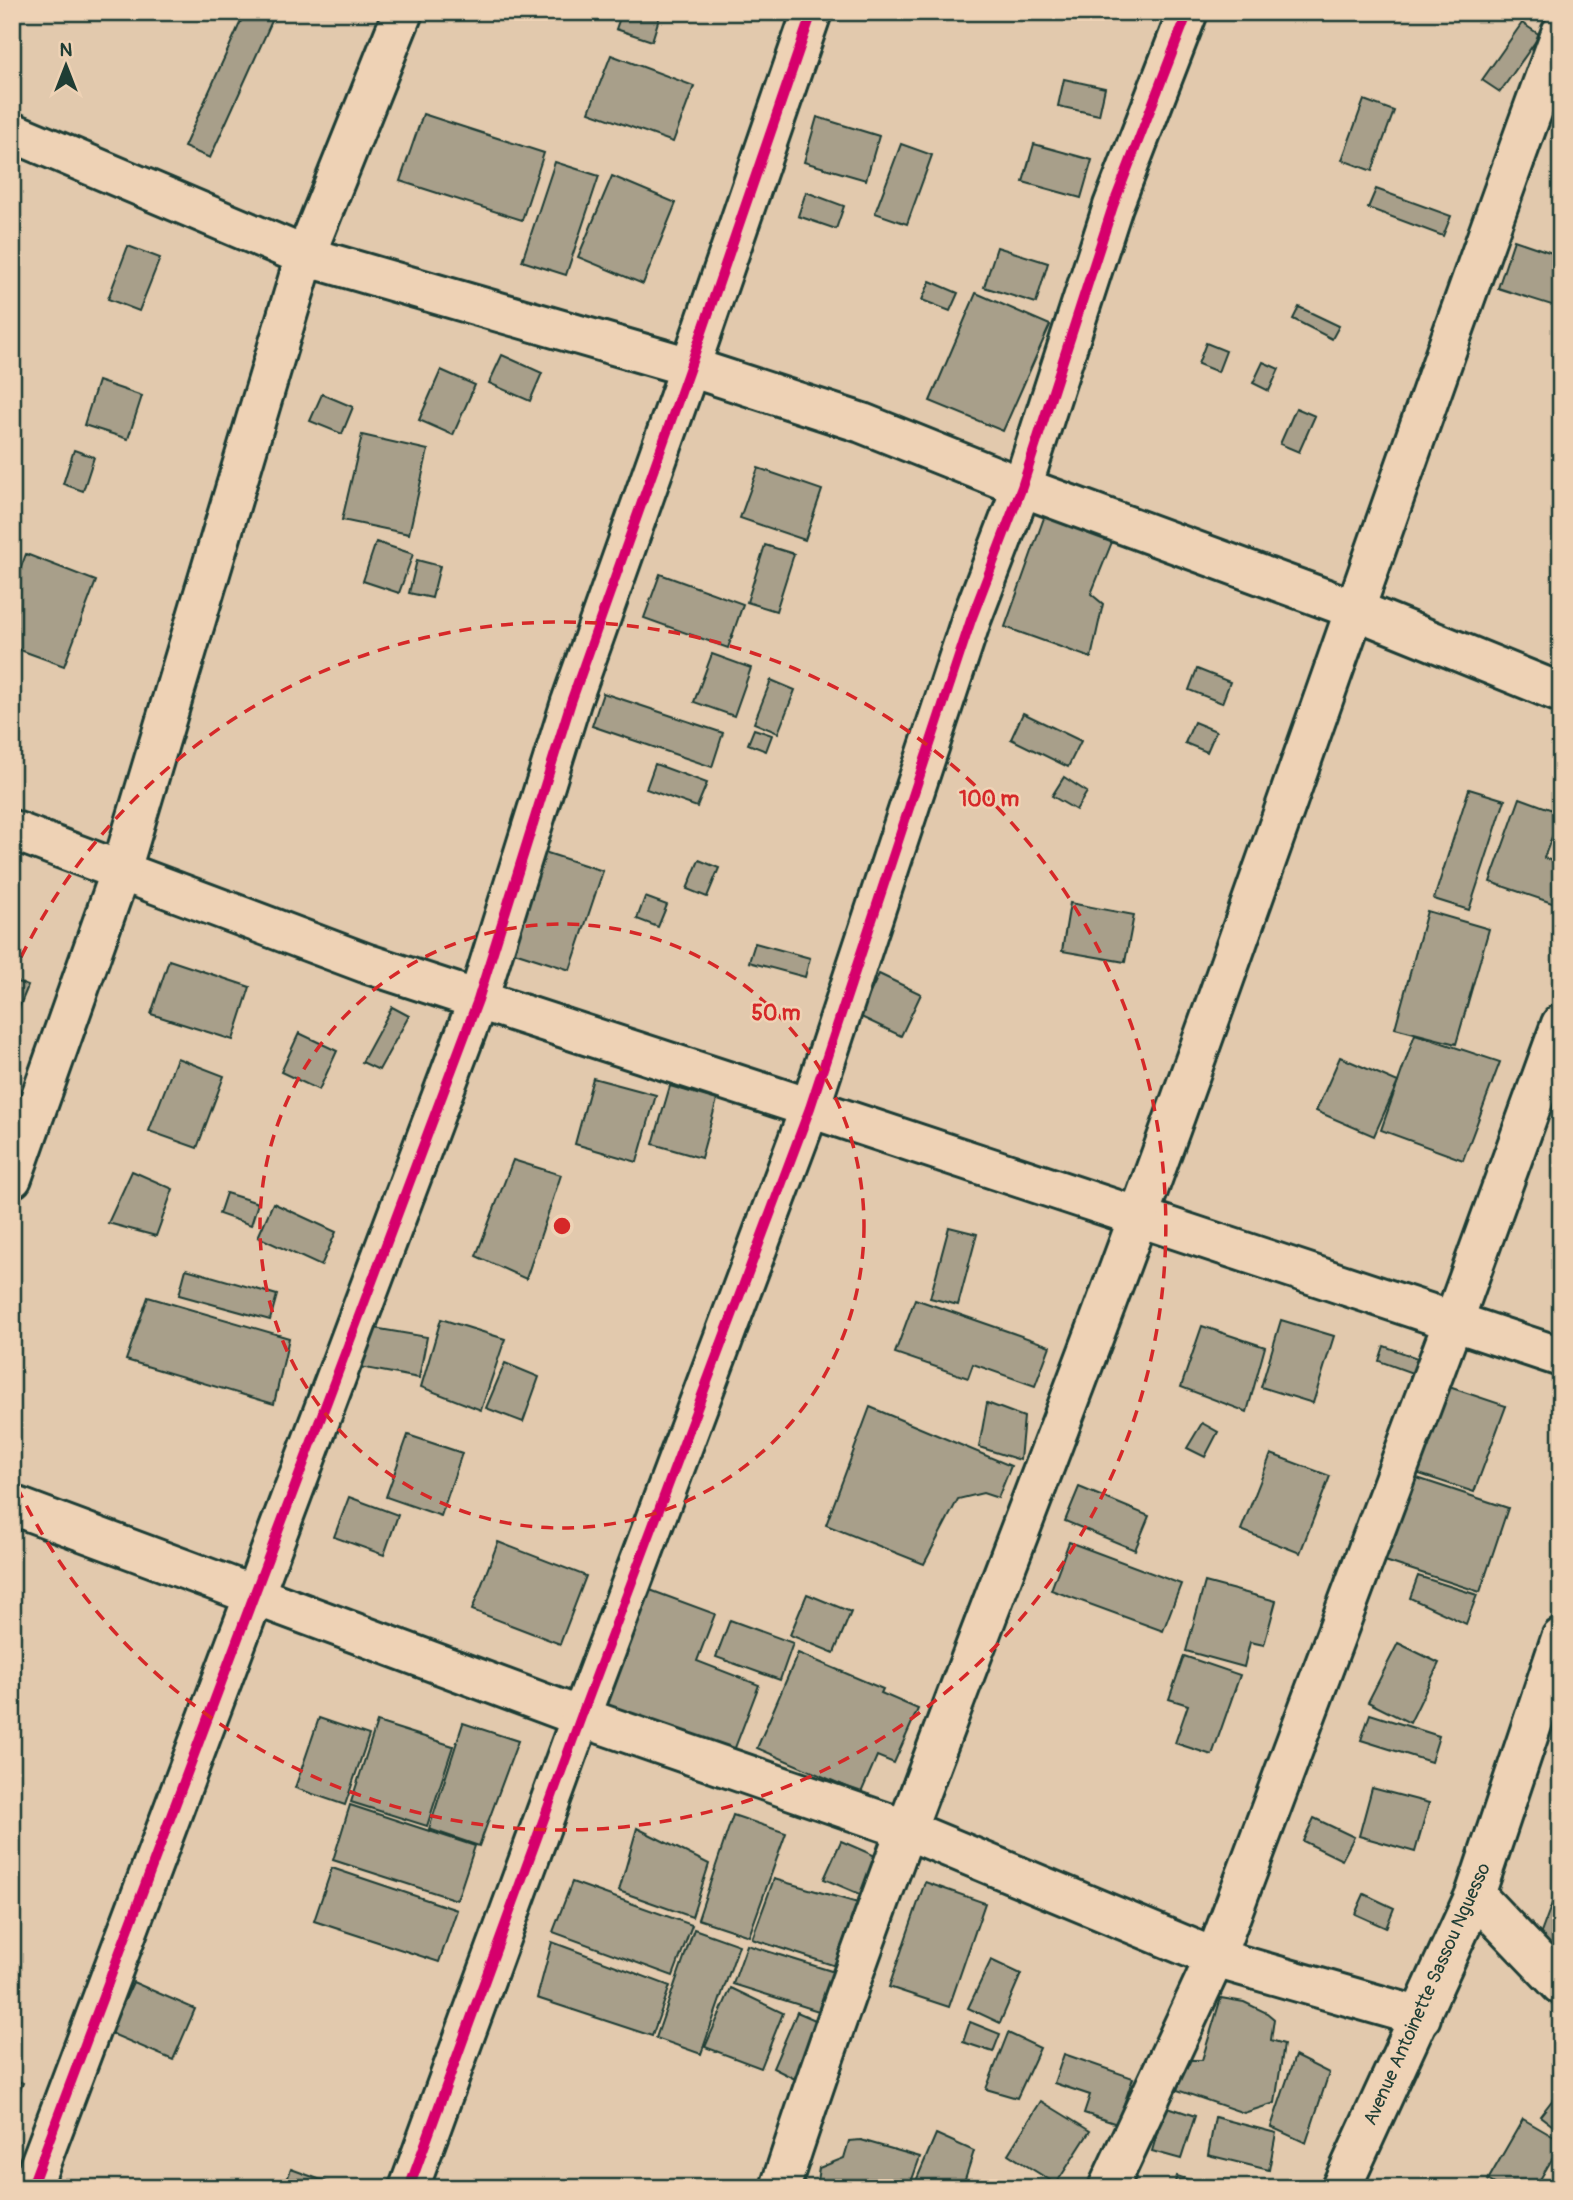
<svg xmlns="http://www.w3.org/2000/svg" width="1573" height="2200" font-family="Pangolin,sans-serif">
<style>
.building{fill:#a89f8a;stroke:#1f3d34;stroke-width:2}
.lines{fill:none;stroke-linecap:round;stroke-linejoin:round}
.minor-casing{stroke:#1f3d34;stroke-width:44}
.minor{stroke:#eed2b5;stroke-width:38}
.cycleway-casing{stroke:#eed2b5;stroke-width:15}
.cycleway{stroke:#d6006c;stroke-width:10}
.ring{fill:none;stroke:#d62828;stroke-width:3.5;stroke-dasharray:12 9}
.labels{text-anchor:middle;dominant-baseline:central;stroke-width:5;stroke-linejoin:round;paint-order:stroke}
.street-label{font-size:19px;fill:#1f3d34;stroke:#eed2b5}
.centre{fill:#d62828;stroke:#eed2b5;stroke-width:3.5}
.ring-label{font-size:21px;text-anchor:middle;font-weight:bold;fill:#d62828;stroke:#eed2b5;stroke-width:5;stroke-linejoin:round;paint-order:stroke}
</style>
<rect width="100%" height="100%" fill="#e2c9ad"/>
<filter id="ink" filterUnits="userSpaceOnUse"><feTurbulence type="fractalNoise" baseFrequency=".0143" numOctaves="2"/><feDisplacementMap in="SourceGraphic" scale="14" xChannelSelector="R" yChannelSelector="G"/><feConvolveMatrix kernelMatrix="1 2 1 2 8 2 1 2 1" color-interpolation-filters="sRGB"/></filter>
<g filter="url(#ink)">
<!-- building -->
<g class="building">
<path d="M245,12H276L210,158L184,147Z"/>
<path d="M622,12H661L652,41L616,29Z"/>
<path d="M1343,12H1369L1368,17L1343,14Z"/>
<path d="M1522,23L1540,35L1500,92L1482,80Z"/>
<path d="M611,55L694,86L673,142L589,112Z"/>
<path d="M1064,79L1105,88L1099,115L1058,106Z"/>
<path d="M1364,100L1394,111L1372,171L1342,160Z"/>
<path d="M423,114L544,153L522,220L400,181Z"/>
<path d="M817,117L879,136L866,180L804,162Z"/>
<path d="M901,144L932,155L907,224L875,213Z"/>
<path d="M1034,144L1092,160L1081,198L1023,182Z"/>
<path d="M555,162L599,176L566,275L522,261Z"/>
<path d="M612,176L676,203L643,284L578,257Z"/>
<path d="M1376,189L1451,216L1443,236L1368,208Z"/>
<path d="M806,192L844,206L836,229L798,216Z"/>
<path d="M1514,240L1561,256V308L1498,288Z"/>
<path d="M128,246L160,258L139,311L108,299Z"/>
<path d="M997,247L1048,263L1036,303L984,287Z"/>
<path d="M930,281L958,293L950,311L922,300Z"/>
<path d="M976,293L1050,325L1003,431L930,401Z"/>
<path d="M1299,307L1339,326L1332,339L1293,319Z"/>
<path d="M1206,343L1226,351L1218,372L1198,364Z"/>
<path d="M502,355L542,373L530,401L489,383Z"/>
<path d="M1263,362L1279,369L1269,391L1253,383Z"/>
<path d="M441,370L475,385L453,435L419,420Z"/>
<path d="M98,381L142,396L128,439L84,425Z"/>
<path d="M322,394L353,407L342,434L310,421Z"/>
<path d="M1296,408L1315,416L1299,452L1280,444Z"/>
<path d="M362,435L428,450L409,534L342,520Z"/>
<path d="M74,450L94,457L83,491L63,484Z"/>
<path d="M758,468L822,490L805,540L740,518Z"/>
<path d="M1045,515L1114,537L1091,594L1103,604L1091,658L1005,627Z"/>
<path d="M376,542L413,554L399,593L363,581Z"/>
<path d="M765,545L794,554L776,611L747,602Z"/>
<path d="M26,554L96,581L64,666L12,647V591Z"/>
<path d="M417,560L440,566L432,598L409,593Z"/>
<path d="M660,574L743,604L728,648L644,618Z"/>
<path d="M712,654L751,668L734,716L694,702Z"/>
<path d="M1197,669L1230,682L1222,703L1189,690Z"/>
<path d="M771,680L795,690L778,733L754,723Z"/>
<path d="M603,693L723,733L712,767L592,726Z"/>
<path d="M1023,713L1081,741L1068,767L1011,739Z"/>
<path d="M1194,722L1216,731L1207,752L1185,743Z"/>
<path d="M754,729L772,735L766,751L748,744Z"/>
<path d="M655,764L707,783L697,807L646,789Z"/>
<path d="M1064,777L1087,792L1076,810L1052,796Z"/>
<path d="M1469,789L1505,800L1469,910L1434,899Z"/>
<path d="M1520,798L1561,813L1544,858L1561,864V906L1490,882Z"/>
<path d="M535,849L603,871L570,970L502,948Z"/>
<path d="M699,860L719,868L707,897L687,889Z"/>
<path d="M645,897L667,905L658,927L637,919Z"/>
<path d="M1070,903L1134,915L1125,962L1062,951Z"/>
<path d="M1427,911L1489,929L1456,1044L1395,1028Z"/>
<path d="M755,943L810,958L805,977L749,962Z"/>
<path d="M169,960L250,987L233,1040L151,1014Z"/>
<path d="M879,974L921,994L901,1036L859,1016Z"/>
<path d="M12,980L28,986L12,1025Z"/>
<path d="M392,1007L409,1016L379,1070L362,1062Z"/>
<path d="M299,1033L337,1051L319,1090L281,1072Z"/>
<path d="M1415,1034L1500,1062L1463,1160L1381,1130Z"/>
<path d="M1340,1057L1398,1082L1374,1136L1316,1111Z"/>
<path d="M177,1058L224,1076L197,1148L149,1131Z"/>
<path d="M593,1078L656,1095L637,1162L575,1144Z"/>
<path d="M670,1086L717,1100L701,1158L653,1144Z"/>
<path d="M513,1160L561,1175L526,1279L476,1256Z"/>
<path d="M132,1171L173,1189L156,1236L108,1223Z"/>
<path d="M226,1193L258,1203L251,1225L219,1214Z"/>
<path d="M273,1203L336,1232L321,1266L258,1237Z"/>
<path d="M949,1227L977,1234L958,1305L930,1298Z"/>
<path d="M1561,1229V1254L1553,1251Z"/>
<path d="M186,1269L277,1295L270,1320L179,1295Z"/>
<path d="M148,1297L289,1338L274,1404L126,1360Z"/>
<path d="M915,1299L1050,1346L1035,1386L973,1364L968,1378L895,1353Z"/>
<path d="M1561,1306V1337L1553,1335Z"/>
<path d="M441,1319L505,1339L481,1410L421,1387Z"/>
<path d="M1281,1320L1334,1336L1313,1403L1261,1387Z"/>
<path d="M1202,1326L1265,1347L1247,1412L1181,1387Z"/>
<path d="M368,1327L427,1337L419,1378L360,1367Z"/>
<path d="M1384,1346L1420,1359L1415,1374L1379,1361Z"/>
<path d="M505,1363L539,1377L523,1422L486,1408Z"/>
<path d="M1446,1386L1506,1406L1474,1492L1413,1472Z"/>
<path d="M987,1403L1024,1417L1020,1460L979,1447Z"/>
<path d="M870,1407L1011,1466L998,1498L983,1493L958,1499L924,1564L826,1525Z"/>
<path d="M1202,1423L1218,1432L1205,1457L1187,1448Z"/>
<path d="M408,1435L462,1453L441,1516L386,1497Z"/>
<path d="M1271,1454L1330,1476L1300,1553L1241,1530Z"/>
<path d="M1411,1476L1508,1508L1480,1592L1382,1560Z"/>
<path d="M1079,1487L1149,1516L1135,1550L1065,1521Z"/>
<path d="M349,1497L398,1515L384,1555L334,1537Z"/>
<path d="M498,1542L586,1576L560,1644L472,1610Z"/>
<path d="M1069,1542L1181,1584L1163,1631L1051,1590Z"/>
<path d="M1418,1576L1477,1595L1466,1624L1410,1598Z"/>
<path d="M1205,1582L1276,1601L1264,1645L1250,1642L1244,1667L1186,1651Z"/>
<path d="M650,1590L715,1614L697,1661L759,1685L733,1753L606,1705Z"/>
<path d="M807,1594L851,1612L834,1653L790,1635Z"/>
<path d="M730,1620L793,1643L780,1680L716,1657Z"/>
<path d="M1398,1643L1439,1663L1410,1723L1368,1702Z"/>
<path d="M798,1653L883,1689L881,1693L918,1709L894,1763L877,1756L861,1793L757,1748Z"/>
<path d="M1184,1656L1240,1675L1212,1755L1175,1743L1188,1705L1169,1699Z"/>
<path d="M1370,1714L1439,1736L1431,1762L1361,1740Z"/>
<path d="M319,1718L369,1735L345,1805L295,1788Z"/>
<path d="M377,1722L453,1746L427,1826L351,1802Z"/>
<path d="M463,1723L518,1741L479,1846L429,1829Z"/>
<path d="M1372,1788L1429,1803L1415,1852L1359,1836Z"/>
<path d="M350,1805L475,1846L457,1900L333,1860Z"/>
<path d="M733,1815L786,1833L749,1936L698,1919Z"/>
<path d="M1314,1818L1354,1837L1342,1860L1303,1841Z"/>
<path d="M637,1828L709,1864L692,1917L619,1891Z"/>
<path d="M841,1841L880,1858L864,1896L824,1879Z"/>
<path d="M332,1868L457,1910L439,1962L314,1921Z"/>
<path d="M774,1879L865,1905L848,1970L752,1939Z"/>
<path d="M1561,1879V1957L1538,1941Z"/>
<path d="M572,1882L692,1925L673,1976L553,1932Z"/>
<path d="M925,1882L985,1903L949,2007L889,1987Z"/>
<path d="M1364,1894L1394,1908L1386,1928L1355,1914Z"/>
<path d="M694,1929L739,1945L701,2054L656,2038Z"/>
<path d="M552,1942L670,1986L652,2036L537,1998Z"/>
<path d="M747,1945L841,1974L828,2014L733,1984Z"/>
<path d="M991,1960L1021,1974L1000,2023L968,2008Z"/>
<path d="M133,1982L195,2009L173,2060L110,2033Z"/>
<path d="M731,1988L783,2013L761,2068L705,2047Z"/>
<path d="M1221,1998L1244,2002L1267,2013L1274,2019L1271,2040L1284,2044L1275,2103L1244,2113L1177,2090L1187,2060H1202Z"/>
<path d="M797,2012L820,2022L801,2082L773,2068Z"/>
<path d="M970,2022L1000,2034L993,2052L963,2042Z"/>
<path d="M1008,2033L1040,2048L1017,2098L986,2089Z"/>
<path d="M1064,2054L1133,2078L1117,2124L1084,2113L1090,2095L1054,2083Z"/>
<path d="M1295,2056L1329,2073L1306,2143L1271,2127Z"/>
<path d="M12,2078L23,2083L12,2110Z"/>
<path d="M1561,2089V2132L1540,2116Z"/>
<path d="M1041,2101L1090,2131L1056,2184L1008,2154Z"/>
<path d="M1165,2106L1195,2116L1181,2159L1152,2151Z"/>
<path d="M1215,2117L1276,2133L1269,2170L1208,2155Z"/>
<path d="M1523,2119L1561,2141V2144L1535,2188H1501L1488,2180Z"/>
<path d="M936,2134L974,2151L962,2188H913Z"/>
<path d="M861,2140L920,2157L909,2188H816L819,2168L844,2158L849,2141Z"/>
<path d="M291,2169L343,2188H284Z"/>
<path d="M1177,2176L1214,2188H1173Z"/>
</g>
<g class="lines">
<defs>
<g id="minor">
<path d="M12,132L305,256L690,367L862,423L1022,487L1356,610L1561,693"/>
<path d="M12,830L368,964L810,1108L1561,1357"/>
<path d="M12,1178L121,870L305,256L403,12"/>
<path d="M12,1505L581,1717L905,1829L1215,1958L1421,2017"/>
<path d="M1475,1895L1561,1985"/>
<path d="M31,2188L478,1000L571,702L690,367L812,12"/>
<path d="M409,2188L581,1717L810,1108L971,620L1022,487L1113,206L1188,12"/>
<path d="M780,2188C887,1859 1020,1540 1139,1215C1283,823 1416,426 1561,33"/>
<path d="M1108,2188L1215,1958L1453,1322L1561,1024"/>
<path d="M1341,2188L1475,1895L1561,1638"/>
</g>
</defs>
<!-- minor casing -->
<use href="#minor" class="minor-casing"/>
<!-- minor -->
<use href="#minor" class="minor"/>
<defs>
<g id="cycleway">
<path d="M31,2188L478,1000L571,702L690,367L812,12"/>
<path d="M409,2188L581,1717L810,1108L971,620L1022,487L1113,206L1188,12"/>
</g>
</defs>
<!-- cycleway casing -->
<use href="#cycleway" class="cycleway-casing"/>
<!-- cycleway -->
<use href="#cycleway" class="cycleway"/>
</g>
</g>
<!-- distance rings -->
<g class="ring">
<circle cx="562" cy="1226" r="302"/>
<path d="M12 976A604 604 0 1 1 12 1476"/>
</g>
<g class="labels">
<!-- street labels -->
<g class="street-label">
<text transform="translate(1427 1994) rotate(-66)">Avenue Antoinette Sassou Nguesso</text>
</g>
</g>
<circle cx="562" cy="1226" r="10" class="centre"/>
<g class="ring-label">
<text x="989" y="806">100 m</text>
<text x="776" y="1020">50 m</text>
</g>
<!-- margin -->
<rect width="1573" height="2200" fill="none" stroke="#eed2b5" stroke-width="42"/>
<rect x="21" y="21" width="1531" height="2158" fill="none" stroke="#1f3d34" stroke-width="2.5" filter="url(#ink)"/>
<!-- north arrow -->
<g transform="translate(66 66)" stroke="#eed2b5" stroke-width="5" paint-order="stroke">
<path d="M0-5L12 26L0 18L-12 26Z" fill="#1f3d34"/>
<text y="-10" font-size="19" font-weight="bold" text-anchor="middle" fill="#1f3d34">N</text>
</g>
</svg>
